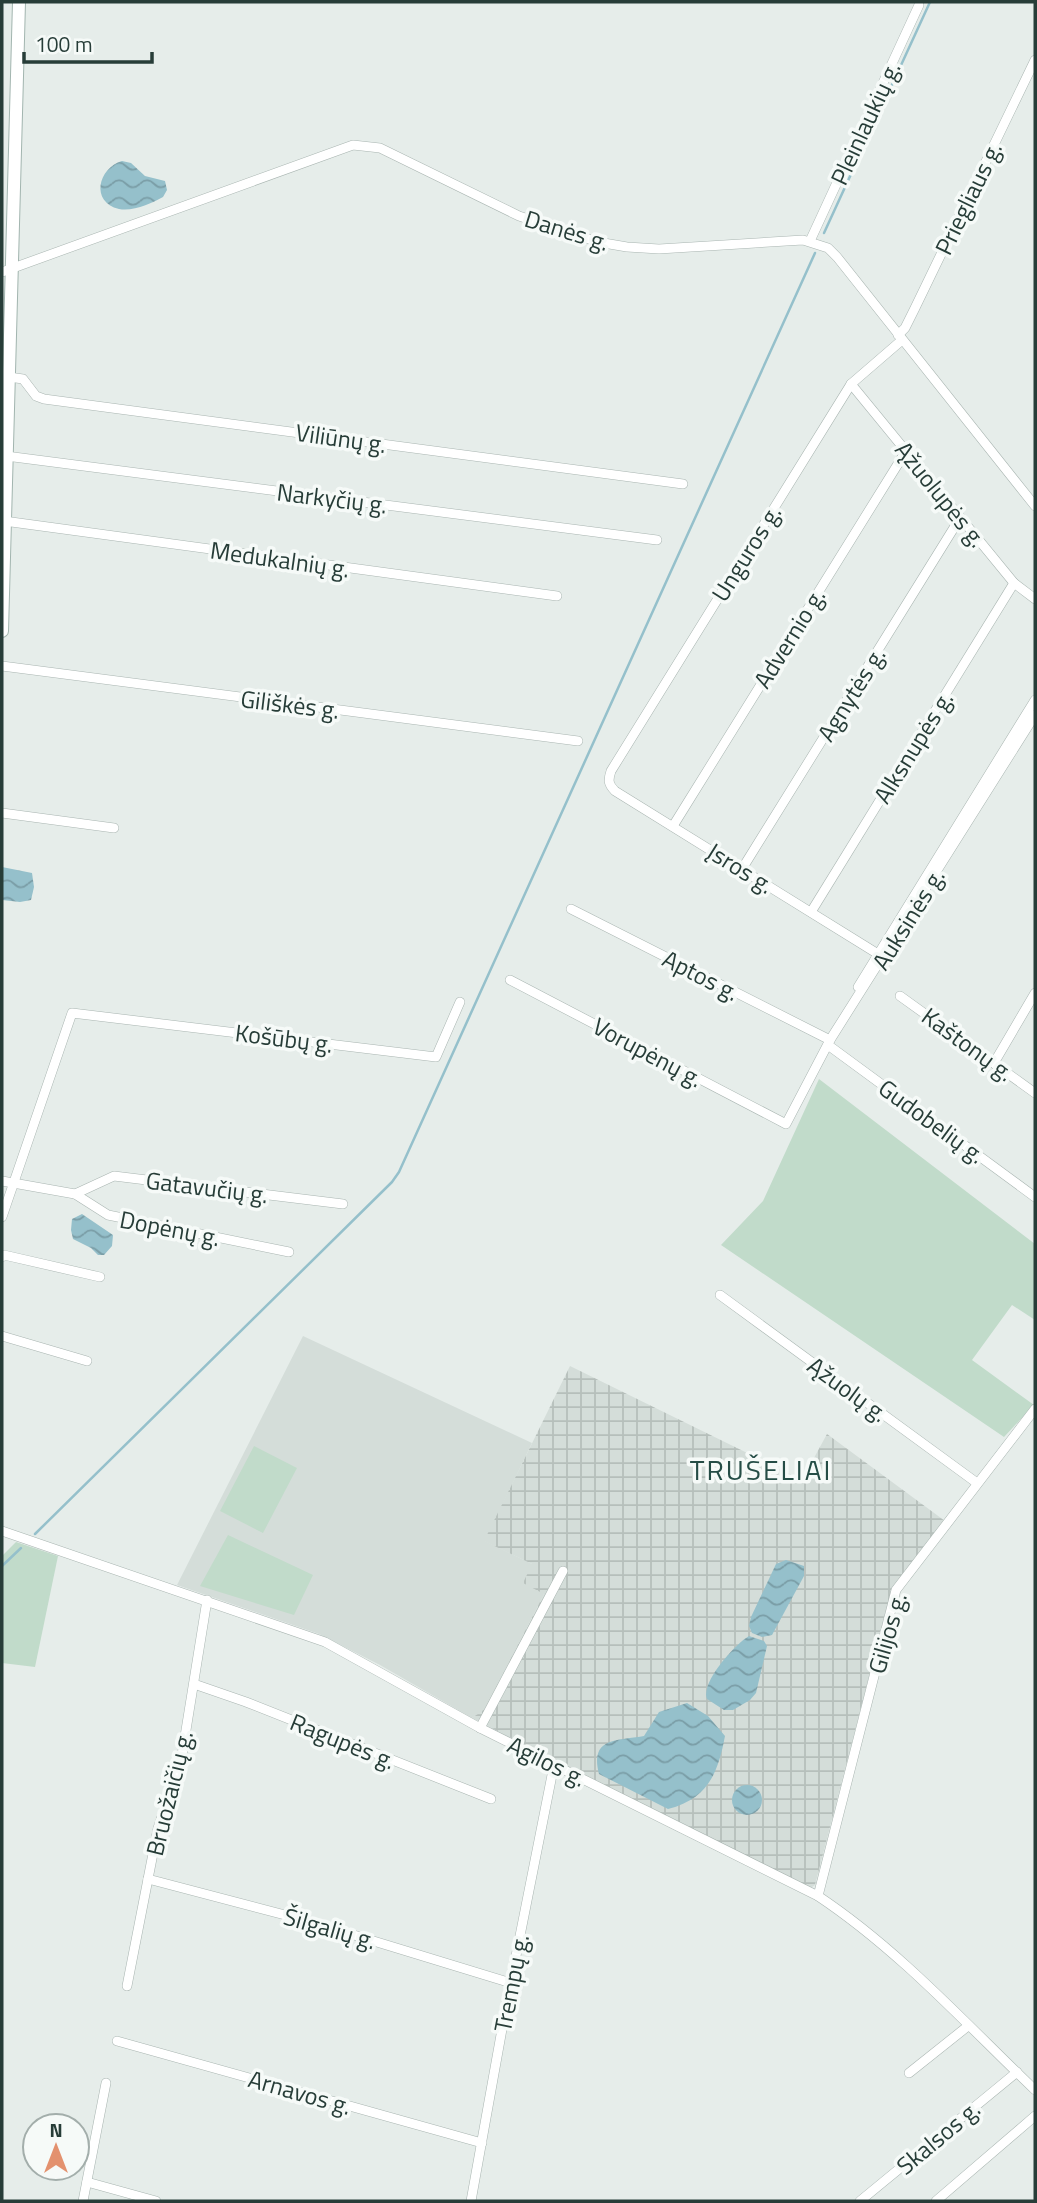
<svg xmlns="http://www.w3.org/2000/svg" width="1037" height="2203" font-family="'Titillium Web',sans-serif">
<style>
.built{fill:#d4ddd9}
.industrial{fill:url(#industrial-grid)}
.green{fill:#c1dbca}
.water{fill:url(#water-waves)}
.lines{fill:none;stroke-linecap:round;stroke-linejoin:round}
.stream{stroke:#95c0cb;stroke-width:2.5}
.minor-casing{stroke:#a9b5b1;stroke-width:10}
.secondary-casing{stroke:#a2b5af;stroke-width:14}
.minor{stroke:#fff;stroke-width:9}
.secondary{stroke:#fff;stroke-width:12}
.labels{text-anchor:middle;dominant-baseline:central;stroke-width:7;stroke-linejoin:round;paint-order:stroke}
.street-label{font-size:24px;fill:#273d38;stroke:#f6faf8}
.quarter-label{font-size:28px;letter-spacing:2px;fill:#254d46;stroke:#f6faf8}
</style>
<defs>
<pattern id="industrial-grid" width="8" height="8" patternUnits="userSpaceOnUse" patternTransform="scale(1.75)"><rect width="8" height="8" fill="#d4ddd9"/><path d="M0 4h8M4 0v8" fill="none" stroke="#b6bfbb"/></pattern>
<pattern id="water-waves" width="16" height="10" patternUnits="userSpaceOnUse" patternTransform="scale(1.75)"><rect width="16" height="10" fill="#95c0cb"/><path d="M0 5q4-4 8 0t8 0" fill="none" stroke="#7a9da6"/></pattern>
</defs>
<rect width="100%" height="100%" fill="#e6edea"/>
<!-- built -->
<path class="built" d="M303,1336L532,1443L485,1541L532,1564L544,1594L485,1710L472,1718L380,1665L319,1634L177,1585Z"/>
<!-- industrial -->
<path class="industrial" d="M570,1366L802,1480L827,1434L945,1521L896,1583L890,1595L815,1885L812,1887H807L472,1718L485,1709L544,1594L523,1583L532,1564L484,1541Z"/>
<!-- green -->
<g class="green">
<path d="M819,1079L1035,1244V1320L1012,1305L972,1360L1034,1405L1004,1437L721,1245L763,1201Z"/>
<path d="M254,1446L297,1468L263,1533L220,1511Z"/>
<path d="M228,1535L313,1575L294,1615L200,1586Z"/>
<path d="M16,1542L58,1556L35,1667L2,1663V1556Z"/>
</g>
<!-- water -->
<g class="water">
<path d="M122,161L131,163L145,176L165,181L167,190L163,197C152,203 133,212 119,209C90,202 98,168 122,161Z"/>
<path d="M2,867L32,873L34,887L31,900L20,902L2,900Z"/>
<path d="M82,1214L113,1235L112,1246L104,1255H98L91,1248L73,1239L71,1230L72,1219Z"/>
<path d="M786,1560L804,1566V1576L772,1635L762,1637L752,1633L749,1626L751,1617L776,1564Z"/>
<path d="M749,1636L764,1641L767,1646L756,1693L750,1700L733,1710H724L707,1699C700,1683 735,1644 749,1636Z"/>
<path d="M687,1703L708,1716L725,1736C718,1773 708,1799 668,1809L599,1774C589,1736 619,1741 644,1736L659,1712Z"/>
<circle cx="747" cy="1800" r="15"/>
</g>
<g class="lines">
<!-- stream -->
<g class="stream">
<path d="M824,233L930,2"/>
<path d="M35,1534L392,1182L399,1172L815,253"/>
<path d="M2,1566L21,1548"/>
</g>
<defs>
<g id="minor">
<path d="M810,241L919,5"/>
<path d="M2,272L353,145L380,148L519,216L598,242L627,247L659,249L803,240L828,248L837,257L1035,506"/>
<path d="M898,335L905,328L915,308L1035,60"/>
<path d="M9,377L23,379L36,396L44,399L683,484"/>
<path d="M851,384L1014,583L1035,599"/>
<path d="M6,456L657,540"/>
<path d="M4,521L557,596"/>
<path d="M2,666L578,741"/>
<path d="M2,813L114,828"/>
<path d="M673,826L906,451"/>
<path d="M742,869L960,518"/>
<path d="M571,909L830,1040"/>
<path d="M811,912L1014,583"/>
<path d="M878,954L615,791C608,784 608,780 611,771L851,384L902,340"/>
<path d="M510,980L786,1124L830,1040L1035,715"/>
<path d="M858,987L1035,700"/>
<path d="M900,996L1035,1093"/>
<path d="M828,1045L1035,1197"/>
<path d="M994,1063L1035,993"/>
<path d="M2,1181L75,1194L108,1215L289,1252"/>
<path d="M75,1194L114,1176L343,1204"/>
<path d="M2,1217L72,1013L436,1057L460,1002"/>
<path d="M2,1257L4,1255L100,1277"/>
<path d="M720,1295L977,1483"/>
<path d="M2,1336L87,1361"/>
<path d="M2,1531L325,1642L480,1728L818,1896C899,1950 965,2023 1035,2090"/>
<path d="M194,1684L246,1702L491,1799"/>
<path d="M480,1728L563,1571"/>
<path d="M148,1879L308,1921L511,1983"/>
<path d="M818,1896L896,1590L1035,1409"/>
<path d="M127,1986L158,1828L181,1761L207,1600"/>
<path d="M117,2041L482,2143"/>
<path d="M909,2073L968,2026"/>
<path d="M87,2182L156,2201"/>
<path d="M83,2201L106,2083"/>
<path d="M471,2201L508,1996L554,1765"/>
<path d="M860,2201L1017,2072"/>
<path d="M936,2201L1035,2116"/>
</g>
<path id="secondary" d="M2,631L19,2"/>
</defs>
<!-- minor casing -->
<use href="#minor" class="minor-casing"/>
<!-- secondary casing -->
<use href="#secondary" class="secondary-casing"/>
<!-- minor -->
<use href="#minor" class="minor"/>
<!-- secondary -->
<use href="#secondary" class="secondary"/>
</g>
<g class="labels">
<!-- street labels -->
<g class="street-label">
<text transform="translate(865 123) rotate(-65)">Pleinlaukių g.</text>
<text transform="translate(968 198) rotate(-64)">Priegliaus g.</text>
<text transform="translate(567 230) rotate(17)">Danės g.</text>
<text transform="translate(341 438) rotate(8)">Viliūnų g.</text>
<text transform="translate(941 494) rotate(51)">Ąžuolupės g.</text>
<text transform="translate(332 498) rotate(7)">Narkyčių g.</text>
<text transform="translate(746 553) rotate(-58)">Unguros g.</text>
<text transform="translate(280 559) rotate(8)">Medukalnių g.</text>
<text transform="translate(789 638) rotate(-58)">Advernio g.</text>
<text transform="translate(851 694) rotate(-58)">Agnytės g.</text>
<text transform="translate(290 704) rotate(7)">Giliškės g.</text>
<text transform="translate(913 747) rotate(-58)">Alksnupės g.</text>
<text transform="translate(741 868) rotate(32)">Įsros g.</text>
<text transform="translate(908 919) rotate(-58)">Auksinės g.</text>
<text transform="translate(701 975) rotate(27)">Aptos g.</text>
<text transform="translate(284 1038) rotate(7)">Košūbų g.</text>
<text transform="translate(968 1044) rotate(36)">Kaštonų g.</text>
<text transform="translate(648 1052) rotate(28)">Vorupėnų g.</text>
<text transform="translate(932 1121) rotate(36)">Gudobelių g.</text>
<text transform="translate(207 1187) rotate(7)">Gatavučių g.</text>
<text transform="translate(170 1228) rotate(11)">Dopėnų g.</text>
<text transform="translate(848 1389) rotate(36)">Ąžuolų g.</text>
<text transform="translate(887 1633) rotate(-74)">Gilijos g.</text>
<text transform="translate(343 1741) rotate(22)">Ragupės g.</text>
<text transform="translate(547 1761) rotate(26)">Agilos g.</text>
<text transform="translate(169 1793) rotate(-76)">Bruožaičių g.</text>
<text transform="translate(330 1928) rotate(16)">Šilgalių g.</text>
<text transform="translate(511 1983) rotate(-79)">Trempų g.</text>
<text transform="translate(300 2092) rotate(16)">Arnavos g.</text>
<text transform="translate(938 2137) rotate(-40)">Skalsos g.</text>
</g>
<!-- quarter labels -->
<g class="quarter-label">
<text x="761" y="1469">TRUŠELIAI</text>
</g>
</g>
<!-- border -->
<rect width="1037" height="2203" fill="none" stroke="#273d38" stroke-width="7"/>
<!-- north arrow -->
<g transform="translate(56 2147)"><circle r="33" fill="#f6faf8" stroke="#a3aeab" stroke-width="2"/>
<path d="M0-5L12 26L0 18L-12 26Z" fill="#e3916e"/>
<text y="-10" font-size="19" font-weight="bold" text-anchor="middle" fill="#273d38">N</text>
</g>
<!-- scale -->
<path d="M24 52v10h128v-10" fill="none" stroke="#273d38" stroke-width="3.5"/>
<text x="35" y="52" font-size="21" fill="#273d38" stroke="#f6faf8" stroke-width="5" paint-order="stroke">100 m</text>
</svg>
